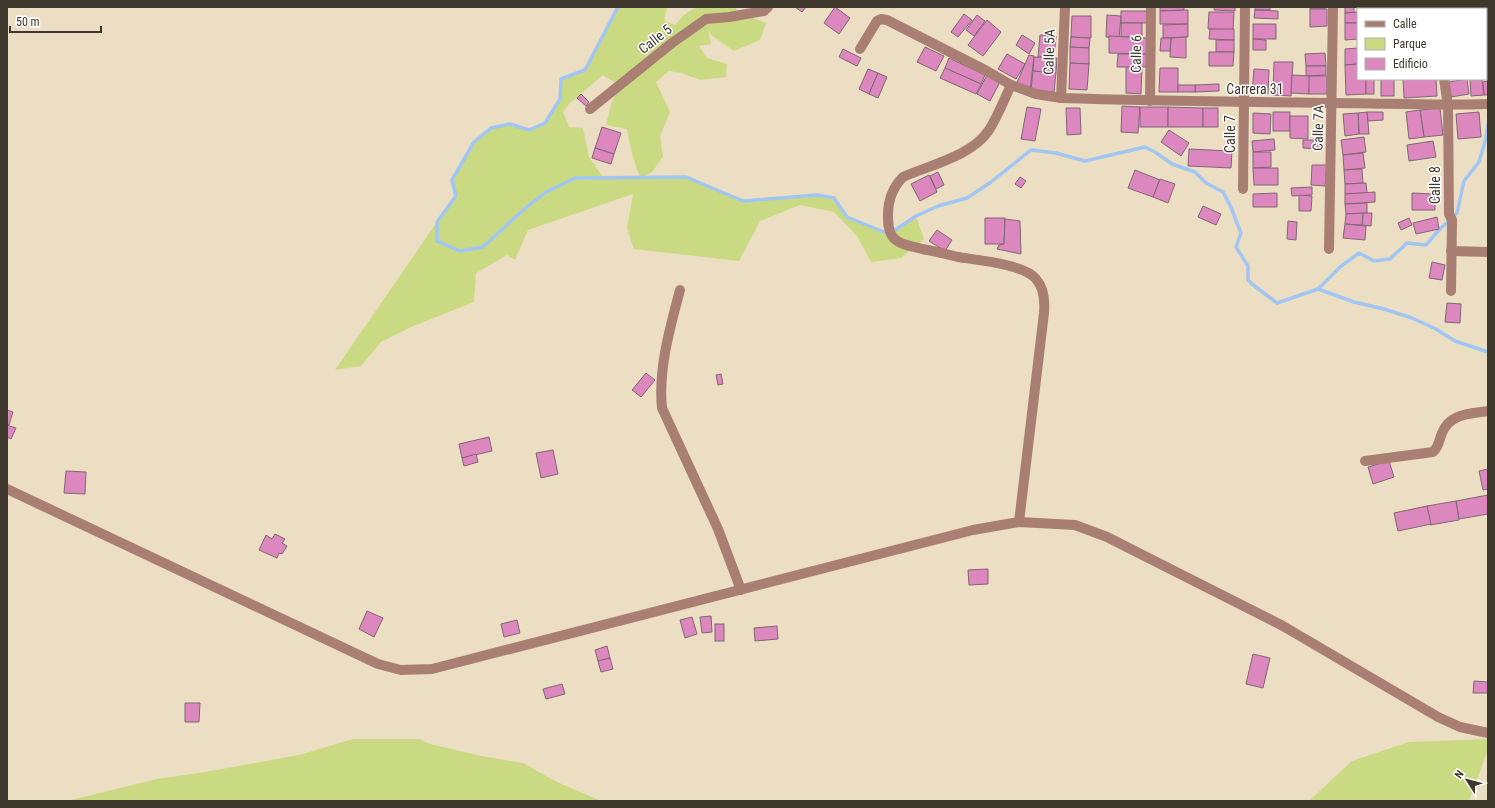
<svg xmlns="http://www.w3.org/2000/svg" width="1495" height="808" font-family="'Roboto Condensed',sans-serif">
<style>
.green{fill:#c9da82;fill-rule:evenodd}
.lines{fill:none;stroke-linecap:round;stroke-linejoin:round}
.stream{stroke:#a2c6f3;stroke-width:3.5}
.building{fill:#dc87be;stroke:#806676}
.minor{stroke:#a97f73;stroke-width:10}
.labels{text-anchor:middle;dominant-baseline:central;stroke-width:3;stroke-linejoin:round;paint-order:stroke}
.street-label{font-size:14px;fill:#3d372c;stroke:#fff}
</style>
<rect width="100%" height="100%" fill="#ecdec2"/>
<!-- green -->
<g class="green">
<path d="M618,7H667L664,20L675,25L684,15L696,7H736L738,16L753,18L766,23L760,40L734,51L711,35L708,29L711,44L699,46L707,58L727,64L726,77L701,80L681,73L669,71L656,82L670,112L660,136L663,157L652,172L641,178L686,177L743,201L817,195L834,198L847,217L884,232L895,230L916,216L924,239L901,258L871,262L857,236L834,212L800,205L760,221L739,261L634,249L627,228L633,194L528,230L515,260L507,255L476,273L474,302L411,327L381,342L361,366L335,370L437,222L456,196L452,180L474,142L491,128L510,124L529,130L545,123L560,99L561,79L585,70ZM603,75L620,86L612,101L606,125L627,129L632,154L640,178L603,177L589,157L583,128L569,127L563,112L569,104Z"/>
<path d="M353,739H419L430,744L481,756L523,763L557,782L601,801H67L157,779L205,772L299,755Z"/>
<path d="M1488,739V750L1469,801H1309L1352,761L1409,742Z"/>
</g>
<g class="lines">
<!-- stream -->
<g class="stream">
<path d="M618,7L585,70L561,79L560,99L545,123L529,130L510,124L491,128L474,142L452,180L456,196L437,222V241L460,251L483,247L522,211L546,192L575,178L686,177L743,201L817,195L834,198L847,217L884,232"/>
<path d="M895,230L916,216L938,206L967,198L991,182L1031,150L1056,153L1085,161L1145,147L1155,152L1172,164L1195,172L1206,183L1223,192L1230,205L1241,233L1236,247L1248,266V280L1252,284L1277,303L1318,289L1354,302L1384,309L1412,318L1436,329L1455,341L1488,352"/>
<path d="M1318,289L1340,267L1359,253L1374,261L1390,259L1407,243L1426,245L1439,230L1457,213L1464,181L1479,162L1486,138L1488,124"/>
</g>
</g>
<!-- building -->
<g class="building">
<path d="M795,7H806L802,12Z"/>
<path d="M835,7L850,18L839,34L824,23Z"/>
<path d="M1160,7H1184V10L1160,11Z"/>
<path d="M1214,7H1235V11L1214,10Z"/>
<rect x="1255" y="7" width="15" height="3"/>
<rect x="1310" y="7" width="15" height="2"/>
<rect x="1345" y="7" width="9" height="6"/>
<rect x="1364" y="7" width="19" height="2"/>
<path d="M1399,7H1423L1424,9H1399Z"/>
<rect x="1438" y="7" width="20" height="2"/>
<path d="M1310,9H1327V26L1310,27Z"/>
<path d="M1188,10V24H1160V11Z"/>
<path d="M1255,10L1278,11V19L1254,18Z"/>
<rect x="1121" y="11" width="27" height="12"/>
<path d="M1209,12H1234L1233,30L1208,29Z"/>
<path d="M1358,12V23H1345V13Z"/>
<path d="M964,14L972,20L958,37L951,32Z"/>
<path d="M977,15L985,21L974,36L966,30Z"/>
<path d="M1107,15L1121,16L1119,38L1106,37Z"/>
<path d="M1072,16H1091V38L1071,37Z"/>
<path d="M987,20L1001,32L983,56L968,45Z"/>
<rect x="1121" y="23" width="21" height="14"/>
<path d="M1345,23H1358V39L1345,40Z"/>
<path d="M1188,24V37L1163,38V25Z"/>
<rect x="1253" y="24" width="23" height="15"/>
<path d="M1210,29H1234V40L1209,39Z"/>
<path d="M1022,35L1035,43L1029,54L1016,45Z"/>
<path d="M1040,35L1056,36L1054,58L1038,57Z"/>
<path d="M1109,36L1147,38V54L1109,53Z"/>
<path d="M1071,37L1090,38L1089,48L1070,47Z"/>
<path d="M1186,37V58L1170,57L1171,38Z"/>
<path d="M1161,38H1171L1170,51H1160Z"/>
<path d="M1253,39L1266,40V50H1253Z"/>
<rect x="1216" y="40" width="18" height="12"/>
<path d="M925,47L944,56L936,71L917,62Z"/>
<path d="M1070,47L1089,48V64L1070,63Z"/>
<path d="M1358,48V64L1345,65V49Z"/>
<path d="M843,49L861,58L857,66L839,57Z"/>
<path d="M1209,52H1234L1233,66H1209Z"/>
<path d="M1325,53L1326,66H1306L1305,54Z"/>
<path d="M1007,54L1025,64L1016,79L998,69Z"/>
<path d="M1118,54H1147L1146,67H1117Z"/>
<path d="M1029,55L1034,56L1030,91L1016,85Z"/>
<path d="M1034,57L1057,58L1056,73L1033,71Z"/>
<path d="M949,58L985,75L981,84L945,68Z"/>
<path d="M1274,62H1293L1291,96L1273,95Z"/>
<path d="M1070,63L1089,64L1087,90L1069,89Z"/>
<path d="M1358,64V79H1366V94L1346,95L1345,65Z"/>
<path d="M1306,66H1326V75L1306,76Z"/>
<path d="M1126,67L1142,68L1141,94L1126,93Z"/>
<path d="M945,68L981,84L976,94L940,78Z"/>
<path d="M1160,68H1178V92H1159Z"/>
<path d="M868,69L878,73L869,94L859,89Z"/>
<path d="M1254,69L1269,70L1268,94L1252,93Z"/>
<path d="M1033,71L1056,73L1054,92L1031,90Z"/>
<path d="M878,73L887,77L878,98L869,94Z"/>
<path d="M987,75L1000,82L990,101L977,94Z"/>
<path d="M1292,75L1310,76L1309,94L1291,93Z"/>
<rect x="1309" y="76" width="18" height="18"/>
<rect x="1366" y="79" width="8" height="15"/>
<rect x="1381" y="79" width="13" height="17"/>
<path d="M1403,79H1436L1437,96L1404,98Z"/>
<path d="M1467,79L1469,94L1451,97L1449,82Z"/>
<path d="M1470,79H1482L1484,95L1471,96Z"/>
<path d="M1488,81V95H1484L1483,82Z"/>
<path d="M1219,84V91L1195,92V85Z"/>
<rect x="1178" y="85" width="17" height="7"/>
<path d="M581,94L589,102L586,106L577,98Z"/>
<path d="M1122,106L1140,107L1138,133L1121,132Z"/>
<path d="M1027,107L1041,109L1035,141L1021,139Z"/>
<rect x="1140" y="107" width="28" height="20"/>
<path d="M1168,107L1203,108V127H1168Z"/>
<path d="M1066,108H1080L1081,134L1067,135Z"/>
<rect x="1203" y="108" width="15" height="19"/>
<path d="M1440,108L1443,135L1424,137L1420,110Z"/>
<path d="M1420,110L1424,137L1409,139L1406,112Z"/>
<rect x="1273" y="112" width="17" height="19"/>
<path d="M1367,112L1369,134H1359L1358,113Z"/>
<path d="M1367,112H1383V120L1368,121Z"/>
<path d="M1479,112L1481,137L1458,139L1456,114Z"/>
<path d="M1253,113L1271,114L1270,134L1253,133Z"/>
<path d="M1358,113L1359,134L1345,136L1343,114Z"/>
<path d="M1290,116H1308V139L1290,138Z"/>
<path d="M602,127L621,133L614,154L595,148Z"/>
<path d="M1169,130L1189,143L1181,156L1161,142Z"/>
<path d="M1364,137L1366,152L1343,155L1341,140Z"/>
<path d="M1274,139L1275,150L1253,152L1252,141Z"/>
<path d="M1303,140H1320L1319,149L1303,148Z"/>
<path d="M1433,141L1436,157L1409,161L1407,145Z"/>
<path d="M595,148L614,154L611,164L592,158Z"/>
<path d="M1189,149L1232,151L1231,168L1188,166Z"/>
<path d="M1253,152H1271V167L1253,168Z"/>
<path d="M1363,153L1365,168L1344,170L1343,155Z"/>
<path d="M1312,165H1327L1325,186L1311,185Z"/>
<path d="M1253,168H1278V185H1254Z"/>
<path d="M1362,169L1363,183L1345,184L1344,170Z"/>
<path d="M1135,170L1160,180L1153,197L1128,188Z"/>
<path d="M938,172L944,185L936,189L930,176Z"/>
<path d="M929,175L937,192L920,201L911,184Z"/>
<path d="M1020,177L1026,181L1021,188L1015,184Z"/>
<path d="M1160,179L1175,184L1168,203L1153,197Z"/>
<path d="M1366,183L1367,193L1345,194V184Z"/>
<path d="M1312,187V195L1292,196L1291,188Z"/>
<path d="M1375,192V202L1345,204V194Z"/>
<path d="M1277,193V207H1253V194Z"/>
<path d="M1412,193L1435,194V210H1412Z"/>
<path d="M1299,195L1312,196L1311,211H1299Z"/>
<path d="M1367,203V213L1346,214L1345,204Z"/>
<path d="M1203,206L1221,214L1216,225L1198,217Z"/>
<path d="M1363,213H1372L1371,226L1362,225Z"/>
<path d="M1363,213L1362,225L1345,224L1346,214Z"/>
<path d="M1437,217L1439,229L1416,234L1413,223Z"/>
<path d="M985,218H1005L1004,244H985Z"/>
<path d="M1409,218L1412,225L1401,230L1398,223Z"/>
<path d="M1005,219L1020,221L1021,254L997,249L999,245L1004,244Z"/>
<path d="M1288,221L1297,222L1296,240L1287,239Z"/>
<path d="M1345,224L1366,226L1365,240L1343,238Z"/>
<path d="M937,230L952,240L945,251L929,241Z"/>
<path d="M1432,262L1445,265L1442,280L1429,278Z"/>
<path d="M1447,303L1461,304L1460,323L1445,322Z"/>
<path d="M646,373L655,380L641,397L632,390Z"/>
<path d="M721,374L723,384L718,385L716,375Z"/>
<path d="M7,410L13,412L9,425L7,424Z"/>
<path d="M7,425L16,428L11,439L7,437Z"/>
<path d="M489,437L492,451L462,458L459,444Z"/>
<path d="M553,450L558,474L541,478L536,453Z"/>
<path d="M476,454L478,462L464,466L462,458Z"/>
<path d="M1389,461L1394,477L1373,484L1368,467Z"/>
<path d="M1488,469V489L1483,490L1479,471Z"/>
<path d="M66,471L86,472L85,494L64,493Z"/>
<path d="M1488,495V514L1459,519L1456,501Z"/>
<path d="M1456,501L1459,520L1430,525L1427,506Z"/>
<path d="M1427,506L1431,524L1398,531L1394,513Z"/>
<path d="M275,534L285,539L282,543L287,546L282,554L279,553L277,558L259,550L266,535L272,539Z"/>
<path d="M988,569V584L969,585L968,570Z"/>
<path d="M367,611L383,618L374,637L359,629Z"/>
<path d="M711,616L712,632L702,633L700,617Z"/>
<path d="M692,617L697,634L685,638L680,620Z"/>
<path d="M517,620L520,633L504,637L501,624Z"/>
<rect x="715" y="624" width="9" height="17"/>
<path d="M777,626L778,639L755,641L754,628Z"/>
<path d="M607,646L610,658L598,661L595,650Z"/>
<path d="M1253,654L1270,658L1263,688L1246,684Z"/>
<path d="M610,658L613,669L601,672L598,661Z"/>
<path d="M1474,681L1488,682V693H1473Z"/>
<path d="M562,684L565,694L546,699L543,689Z"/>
<path d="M185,703H200L199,722H185Z"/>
</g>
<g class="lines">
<!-- minor -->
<g class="minor">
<path d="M1432,7V9"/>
<path d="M1486,39H1488"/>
<path d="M860,49L877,21L881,19L887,20L987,71L1011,85L1036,94L1061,98C1151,101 1241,102 1330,103C1383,103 1435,106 1488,104"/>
<path d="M1444,79L1448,106L1449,214L1452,220L1451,291"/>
<path d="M1011,85C1004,100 998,116 989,130C972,156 930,165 903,177C892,188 888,200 888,215C888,222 888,230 892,236C898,245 912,246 922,249C934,251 946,254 958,257C976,260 1024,264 1036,279C1044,288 1045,301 1044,313L1019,522"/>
<path d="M1061,98L1065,7"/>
<path d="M1150,101L1151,7"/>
<path d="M590,109L672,43L706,19L729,17L764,11L768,7"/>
<path d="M1243,189L1245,7"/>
<path d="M1329,249L1333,7"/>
<path d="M1451,251L1488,252"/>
<path d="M680,290C670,328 658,369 662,408L718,529L741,590"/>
<path d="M1365,461L1433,452C1439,447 1439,440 1442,433C1450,413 1470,414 1488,411"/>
<path d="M7,489L378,664L401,670L432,669L973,530L1019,522L1075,525L1107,537L1283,626L1438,717L1460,727L1488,733"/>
</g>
</g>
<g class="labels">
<!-- street labels -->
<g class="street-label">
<text transform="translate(655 39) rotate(-38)">Calle 5</text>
<text transform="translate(1049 52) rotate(-88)">Calle 5A</text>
<text transform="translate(1136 54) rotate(-89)">Calle 6</text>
<text x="1255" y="89">Carrera 31</text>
<text transform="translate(1318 128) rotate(-89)">Calle 7A</text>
<text transform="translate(1230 134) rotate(-90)">Calle 7</text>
<text transform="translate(1435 185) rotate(-90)">Calle 8</text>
</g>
</g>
<!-- border -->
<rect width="1495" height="808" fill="none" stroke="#3d372c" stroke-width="16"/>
<!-- legend -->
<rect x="1357" y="8" width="130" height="72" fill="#ffffff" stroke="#b1afab"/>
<rect x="1365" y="21" width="20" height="6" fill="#a97f73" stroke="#b1afab"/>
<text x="1393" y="28" font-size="12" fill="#3d372c">Calle</text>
<rect x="1365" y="38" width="20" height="12" fill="#c9da82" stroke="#b1afab"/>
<text x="1393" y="48" font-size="12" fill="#3d372c">Parque</text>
<rect x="1365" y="58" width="20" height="12" fill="#dc87be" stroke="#b1afab"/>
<text x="1393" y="68" font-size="12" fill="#3d372c">Edificio</text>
<!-- north arrow -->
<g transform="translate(1467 780) rotate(306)" stroke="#ffffff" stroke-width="3" paint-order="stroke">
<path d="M0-3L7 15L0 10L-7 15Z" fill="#3d372c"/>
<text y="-6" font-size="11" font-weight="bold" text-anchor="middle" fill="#3d372c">N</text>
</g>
<!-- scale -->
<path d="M10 26v6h91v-6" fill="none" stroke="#3d372c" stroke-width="2"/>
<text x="16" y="26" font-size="12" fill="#3d372c" stroke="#ffffff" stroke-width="3" paint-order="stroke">50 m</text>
</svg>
